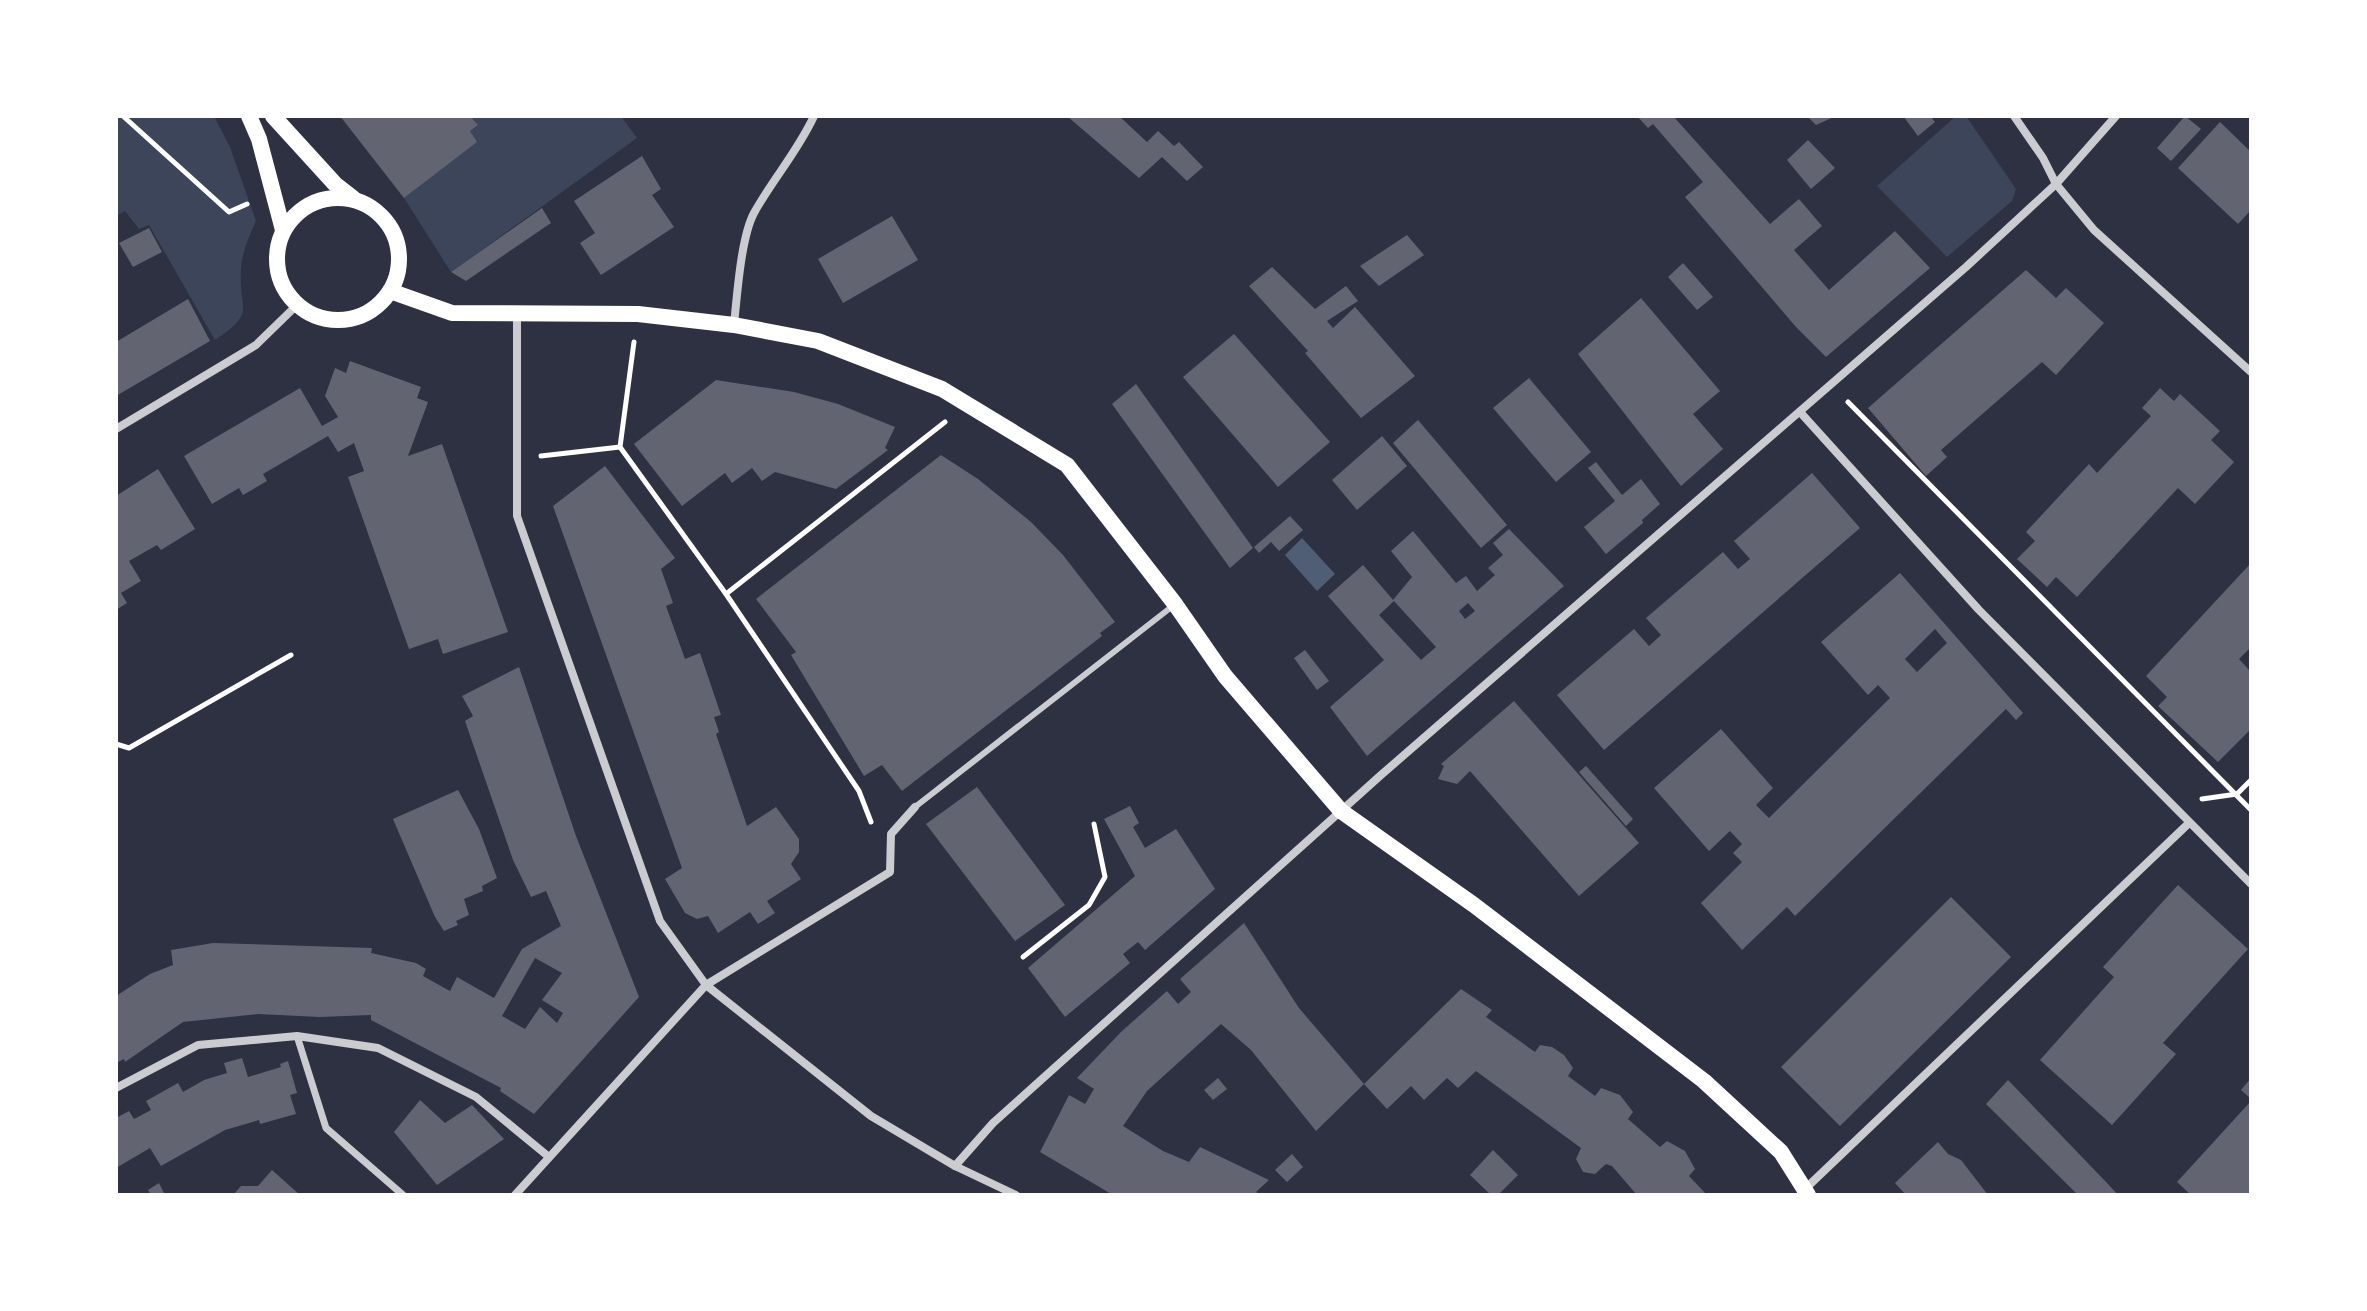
<svg xmlns="http://www.w3.org/2000/svg" width="2367" height="1311" font-family="Barlow,sans-serif">
<style>
.green{fill:#3c4559}
.water{fill:#4f5d75}
.building{fill:#626471;fill-rule:evenodd}
.lines{fill:none;stroke-linecap:round;stroke-linejoin:round}
.path{stroke:#fff;stroke-width:5}
.service{stroke:#caccd0;stroke-width:6}
.pedestrian{stroke:#caccd0;stroke-width:7}
.minor{stroke:#caccd0;stroke-width:8}
.secondary{stroke:#fff;stroke-width:16}
</style>
<rect width="100%" height="100%" fill="#2d3142"/>
<!-- green -->
<g class="green">
<path d="M116,116H214L230,147L256,221C249,237 242,251 241,269C238,311 258,311 215,340L149,225L139,229L125,211L116,216Z"/>
<path d="M470,116H621L637,138L451,272L404,198L476,142L470,131L478,125Z"/>
<path d="M1956,116H1966L2016,189L2012,201L1947,257L1877,186Z"/>
</g>
<!-- water -->
<path class="water" d="M1302,538L1335,574L1317,591L1285,555Z"/>
<!-- building -->
<g class="building">
<path d="M340,116H470L478,125L470,131L477,142L404,198Z"/>
<path d="M1067,116H1119L1147,142L1158,131L1174,146L1179,142L1203,167L1187,181L1162,157L1139,178Z"/>
<path d="M1637,116H1673L1770,224L1799,199L1822,226L1794,250L1829,290L1895,231L1930,268L1826,357L1796,327L1685,197L1703,182L1653,124L1648,128Z"/>
<path d="M1807,116H1836L1816,125Z"/>
<path d="M1903,116H1930L1935,122L1918,136Z"/>
<path d="M2185,116L2201,129L2171,161L2157,148Z"/>
<path d="M2220,122L2251,152V210L2238,224L2178,168Z"/>
<path d="M1808,140L1835,168L1811,189L1787,160Z"/>
<path d="M642,156L661,189L652,195L674,227L601,275L580,243L595,233L574,201Z"/>
<path d="M542,208L551,223L466,281L451,272Z"/>
<path d="M892,216L918,260L843,303L818,259Z"/>
<path d="M149,228L162,252L133,267L119,243Z"/>
<path d="M1407,235L1424,255L1379,286L1360,266Z"/>
<path d="M1683,263L1713,297L1697,310L1668,277Z"/>
<path d="M1272,267L1315,309L1346,286L1358,301L1327,321L1333,328L1355,307L1415,376L1361,418L1305,353L1308,351L1249,286Z"/>
<path d="M2026,270L2056,298L2066,288L2104,323L2056,375L2042,362L1941,450L1947,457L1926,476L1868,408Z"/>
<path d="M1641,298L1720,391L1693,414L1723,449L1681,486L1578,354Z"/>
<path d="M188,299L210,341L116,396V342Z"/>
<path d="M1234,334L1330,442L1278,487L1183,377Z"/>
<path d="M350,361L421,387L417,398L428,402L408,456L442,444L508,632L443,654L438,639L409,649L348,477L364,471L354,443L338,452L328,436L263,474L267,481L243,495L239,488L212,504L184,456L300,388L322,426L338,417L325,396L335,368L346,373Z"/>
<path d="M1529,378L1591,452L1556,482L1493,408Z"/>
<path d="M716,380L794,392L838,404L895,427L885,448L888,450L836,489L775,472L762,481L752,468L732,483L725,473L682,506L634,444Z"/>
<path d="M1136,384L1253,548L1230,568L1112,404Z"/>
<path d="M2160,388L2174,401L2180,394L2220,431L2211,440L2234,462L2195,504L2178,488L2077,597L2056,577L2047,587L2017,559L2035,541L2026,532L2089,464L2097,473L2151,416L2142,408Z"/>
<path d="M1418,420L1507,525L1481,548L1393,443Z"/>
<path d="M1382,436L1407,466L1357,510L1332,480Z"/>
<path d="M941,455L978,479L1031,522L1063,555L1115,622L1100,633L1102,636L902,791L882,765L864,776L791,655L796,652L756,599Z"/>
<path d="M1596,462L1622,495L1641,479L1660,504L1642,520L1643,523L1606,554L1584,527L1615,501L1588,468Z"/>
<path d="M605,466L675,558L661,569L673,603L666,606L685,659L700,653L721,715L714,717L719,732L716,734L747,826L776,807L799,839V852L791,864L801,879L767,901L775,913L758,924L750,912L718,933L708,916L697,919L685,913L665,879L682,868L553,506Z"/>
<path d="M158,469L195,529L161,550L157,545L129,561L141,581L121,593L127,603L116,610V496Z"/>
<path d="M1812,473L1860,528L1604,750L1557,695L1634,629L1649,646L1661,635L1646,618L1723,552L1738,569L1750,559L1734,541Z"/>
<path d="M1290,516L1303,530L1279,551L1271,542L1259,553L1254,547Z"/>
<path d="M1509,529L1564,586L1367,756L1330,707L1384,660L1328,596L1363,565L1394,601L1379,615L1421,660L1436,647L1393,600L1412,577L1391,551L1413,531L1456,583L1466,576L1477,591L1495,575L1488,568L1503,555L1493,543ZM1468,603L1475,611L1465,619L1459,611Z"/>
<path d="M2251,563V647L2239,659L2251,672V729L2218,762L2158,706L2167,697L2146,676Z"/>
<path d="M1900,573L2023,713L2016,720L2006,709L1795,916L1787,907L1742,950L1701,903L1742,862L1733,853L1742,844L1730,831L1709,851L1654,788L1721,729L1773,788L1756,805L1769,818L1890,698L1878,685L1868,695L1821,642ZM1935,629L1947,643L1917,672L1905,659Z"/>
<path d="M1305,650L1329,681L1317,690L1294,658Z"/>
<path d="M519,667L576,836L639,997L534,1114L500,1091L501,1088L371,1020V1015L320,1017L258,1014L183,1022L125,1062L124,1059L116,1063V996L150,974L173,965L171,950L213,943L372,948L371,953L416,963L426,969L423,976L450,991L457,977L494,998L522,949L561,926L546,891L531,897L513,860L465,721L473,716L462,696ZM535,958L562,973L542,1000L563,1013L557,1023L540,1007L525,1029L502,1016Z"/>
<path d="M1514,701L1639,843L1579,896L1470,771L1457,784L1438,779L1444,766L1441,764Z"/>
<path d="M1586,766L1633,819L1626,826L1579,772Z"/>
<path d="M977,787L1065,905L1015,941L926,824Z"/>
<path d="M458,790L479,829L497,878L482,886L483,891L464,899L469,915L456,921L458,925L444,931L435,917L393,819Z"/>
<path d="M1130,806L1139,823L1133,827L1145,848L1176,829L1215,889L1145,950L1138,942L1123,954L1130,963L1065,1017L1028,968L1135,876L1104,819Z"/>
<path d="M2178,885L2248,949L2163,1043L2176,1054L2112,1125L2040,1060L2114,977L2103,967Z"/>
<path d="M1951,897L2011,957L1840,1126L1781,1067Z"/>
<path d="M1244,923L1299,1008L1364,1084L1461,989L1492,1010L1486,1017L1535,1052L1540,1045L1552,1047L1564,1055L1573,1068L1568,1076L1595,1096L1601,1088L1620,1095L1633,1112L1628,1119L1660,1147L1667,1141L1685,1151L1695,1169L1689,1176L1707,1195H1637L1612,1166L1606,1164L1595,1174L1583,1172L1576,1159L1581,1148L1476,1071L1458,1088L1447,1078L1424,1100L1411,1086L1387,1109L1364,1084L1316,1131L1251,1050L1221,1024L1147,1091L1123,1126L1163,1151L1189,1162L1200,1147L1269,1180L1256,1192L1262,1195H1113L1040,1152L1069,1095L1085,1104L1094,1089L1077,1078L1121,1032L1167,991L1178,1004L1191,992L1180,979Z"/>
<path d="M242,1058L248,1077L281,1067L280,1064L288,1061L297,1093L290,1095L296,1114L260,1124L259,1120L225,1130L161,1166L150,1148L116,1168V1118L129,1111L134,1119L151,1110L146,1101L178,1083L183,1092L204,1080L227,1073L224,1063Z"/>
<path d="M1218,1078L1227,1089L1213,1100L1204,1090Z"/>
<path d="M2251,1078V1099L2241,1090Z"/>
<path d="M2008,1080L2107,1183L2118,1195H2078L1986,1104Z"/>
<path d="M420,1100L445,1123L472,1105L504,1139L437,1185L394,1132Z"/>
<path d="M2251,1101V1195H2191L2177,1182Z"/>
<path d="M1938,1142L1948,1154L1961,1160L1988,1195H1906L1895,1183Z"/>
<path d="M1493,1150L1518,1175L1498,1195H1491L1470,1175Z"/>
<path d="M1292,1154L1303,1167L1287,1182L1275,1170Z"/>
<path d="M272,1170L300,1195H233L241,1186H258Z"/>
<path d="M159,1183L165,1195H151L148,1190Z"/>
</g>
<g class="lines">
<!-- path -->
<g class="path">
<path d="M123,116L229,212L247,204"/>
<path d="M634,342L620,447L726,594L859,791L871,822"/>
<path d="M1848,402L2251,810"/>
<path d="M541,456L620,447"/>
<path d="M726,594L945,422"/>
<path d="M116,744L129,748L291,655"/>
<path d="M2202,799L2237,794L2251,780"/>
<path d="M1023,957L1089,905L1105,877L1094,824"/>
</g>
<!-- service -->
<path class="service" d="M915,807L1174,605"/>
<!-- pedestrian -->
<path class="pedestrian" d="M297,1036L326,1128L403,1195"/>
<!-- minor -->
<g class="minor">
<path d="M2014,116L2043,158L2056,184L2094,230L2251,372"/>
<path d="M517,313V516L660,921L706,985L871,1116L955,1166L1016,1195"/>
<path d="M734,325C737,296 741,237 754,213C772,180 798,151 814,116"/>
<path d="M1800,412L1979,610L2251,884"/>
<path d="M116,429L256,345L297,305"/>
<path d="M116,1088L198,1045L297,1036L378,1048L476,1097L549,1157"/>
<path d="M955,1166L993,1123L1381,775L1966,267L2056,184L2116,116"/>
<path d="M1805,1189L2189,823"/>
<path d="M515,1195L706,985L890,872L891,834L915,807"/>
</g>
<!-- secondary -->
<g class="secondary">
<path d="M249,116L259,139L283,230"/>
<path d="M273,116L335,184L353,198"/>
<circle cx="338" cy="259" r="61"/>
<path d="M390,291L452,313L638,314L734,325L818,341L942,389L1067,465L1175,604L1225,676L1341,811L1474,905L1704,1081L1781,1152L1808,1195"/>
</g>
</g>
<!-- border -->
<rect width="2367" height="1311" fill="none" stroke="#ffffff" stroke-width="236"/>
</svg>
